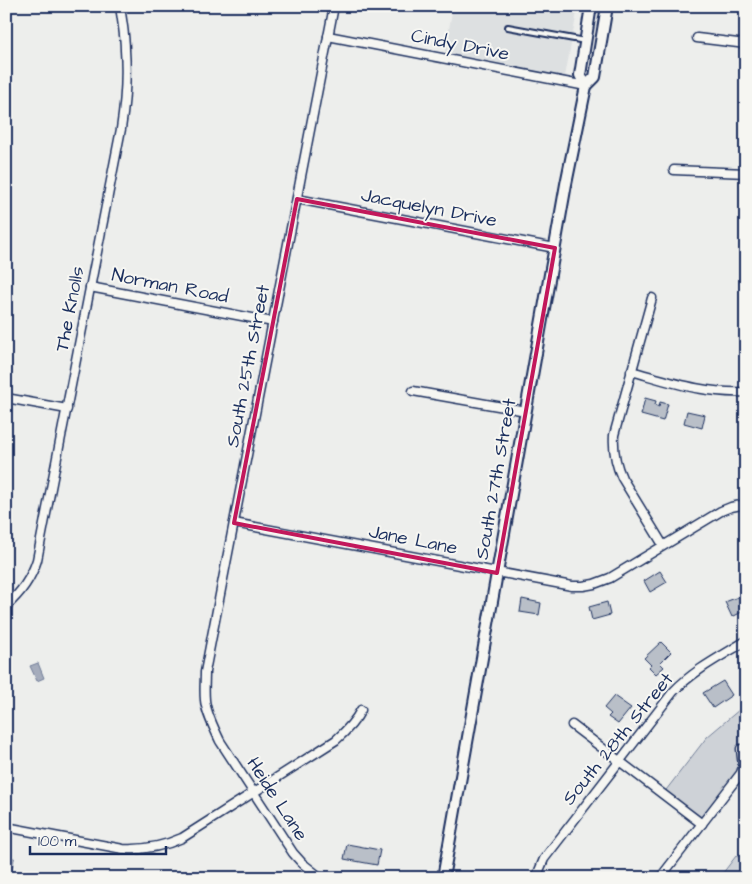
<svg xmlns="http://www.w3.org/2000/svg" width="752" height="884" font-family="'Architects Daughter',sans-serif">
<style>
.built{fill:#dde0e1}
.green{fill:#ced2d7;stroke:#74809a}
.water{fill:#a5acbc;stroke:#6e7a96}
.building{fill:#b9bfc8;stroke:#1b2f5e}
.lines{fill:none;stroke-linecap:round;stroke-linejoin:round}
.service-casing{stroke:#1b2f5e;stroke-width:8}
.minor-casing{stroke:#1b2f5e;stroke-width:11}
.secondary-casing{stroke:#1b2f5e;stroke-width:14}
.service{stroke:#f6f6f2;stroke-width:4}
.minor{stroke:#f6f6f2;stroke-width:8}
.secondary{stroke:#f6f6f2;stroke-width:10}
.marked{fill:none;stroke:#c2185b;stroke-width:4;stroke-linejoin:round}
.labels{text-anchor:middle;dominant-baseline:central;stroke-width:4;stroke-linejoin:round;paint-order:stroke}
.street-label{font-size:19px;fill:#1b2f5e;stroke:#f6f6f2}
</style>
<rect width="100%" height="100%" fill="#edeeec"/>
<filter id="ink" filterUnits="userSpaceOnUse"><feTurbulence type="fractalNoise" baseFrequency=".02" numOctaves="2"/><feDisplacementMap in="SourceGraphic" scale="10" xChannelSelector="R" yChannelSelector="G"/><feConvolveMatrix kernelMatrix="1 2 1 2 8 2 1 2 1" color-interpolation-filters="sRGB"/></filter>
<g filter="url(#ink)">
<!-- built -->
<path class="built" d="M453,6H578L564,82L444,58Z"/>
<!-- green -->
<g class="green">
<path d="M746,704V746L741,749L743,767L702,824L663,794L707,737Z"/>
<path d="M746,848V878H719L736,856L738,857Z"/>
</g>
<!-- water -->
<path class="water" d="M38,663L44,678L37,681L30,666Z"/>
<!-- building -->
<g class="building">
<path d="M645,398L656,401L655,405L659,407L660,402L668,404L663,421L641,415Z"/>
<path d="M687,411L705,415L702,428L684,423Z"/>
<path d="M660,571L667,582L650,592L644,581Z"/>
<path d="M746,594V610L732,617L725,602Z"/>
<path d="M522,599L541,603L539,615L520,612Z"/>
<path d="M607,602L610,615L592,620L589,607Z"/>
<path d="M661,642L671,652L660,663L664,667L656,674L649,667L651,665L644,658Z"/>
<path d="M723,681L732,695L713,708L703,693Z"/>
<path d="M614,696L631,708L618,724L608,717L611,714L604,708Z"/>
<path d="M347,844L380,850L377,865L344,859Z"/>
<path d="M6,857L14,858L10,878H6Z"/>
</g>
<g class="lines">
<defs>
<path id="service" d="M508,27L585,41"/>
<g id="minor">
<path d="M328,36L586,86"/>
<path d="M697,38L746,44"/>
<path d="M674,170L746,173"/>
<path d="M297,199L555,248"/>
<path d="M90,287L273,322"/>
<path d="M652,298L614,435C613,451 615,463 622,478L663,545"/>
<path d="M631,371C671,382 704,394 746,392"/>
<path d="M413,391L526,411"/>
<path d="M6,398L67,409"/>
<path d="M234,523L572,586H583L594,584L610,578L721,511L731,507L746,504"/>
<path d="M6,606C21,593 31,579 37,560L121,129C125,103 127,77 125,50C125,35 122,21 120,6"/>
<path d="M572,725L702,824"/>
<path d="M6,827L123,849C144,850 162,847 182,838L336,740C346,731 355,722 361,710"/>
<path d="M321,878L302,863L293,853L220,741C214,728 206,713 205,700C204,690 205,681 205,672L334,6"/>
<path d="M536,878L544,859L673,692C694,670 720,657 746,641"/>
<path d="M660,878L741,773L743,767L741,749"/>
</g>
<g id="secondary">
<path d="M586,86L595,77L607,6"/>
<path d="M443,878L566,184L586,86L580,75L591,6"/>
</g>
</defs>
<!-- service casing -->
<use href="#service" class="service-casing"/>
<!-- minor casing -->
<use href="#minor" class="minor-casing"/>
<!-- secondary casing -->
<use href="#secondary" class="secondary-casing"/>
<!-- service -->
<use href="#service" class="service"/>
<!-- minor -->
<use href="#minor" class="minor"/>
<!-- secondary -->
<use href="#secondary" class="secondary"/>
</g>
</g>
<!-- marked area -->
<path class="marked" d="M297,199L555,248L497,573L234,523Z"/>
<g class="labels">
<!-- street labels -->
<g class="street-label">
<text transform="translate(460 45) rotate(11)">Cindy Drive</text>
<text transform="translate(429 208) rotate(11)">Jacquelyn Drive</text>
<text transform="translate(170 286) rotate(11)">Norman Road</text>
<text transform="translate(70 309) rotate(-79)">The Knolls</text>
<text transform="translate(248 366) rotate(-79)">South 25th Street</text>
<text transform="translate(496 479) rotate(-80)">South 27th Street</text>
<text transform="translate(413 540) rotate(11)">Jane Lane</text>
<text transform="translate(618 739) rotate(-51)">South 28th Street</text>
<text transform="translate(277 799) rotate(57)">Heide Lane</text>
</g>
</g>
<!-- margin -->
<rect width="752" height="884" fill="none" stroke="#f6f6f2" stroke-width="25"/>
<rect x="12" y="12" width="727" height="859" fill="none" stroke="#1b2f5e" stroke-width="2" filter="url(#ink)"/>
<!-- scale -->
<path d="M30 846v8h136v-8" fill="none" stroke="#1b2f5e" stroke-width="2.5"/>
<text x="38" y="846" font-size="15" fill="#1b2f5e" stroke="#f6f6f2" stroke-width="4" paint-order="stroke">100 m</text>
</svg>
